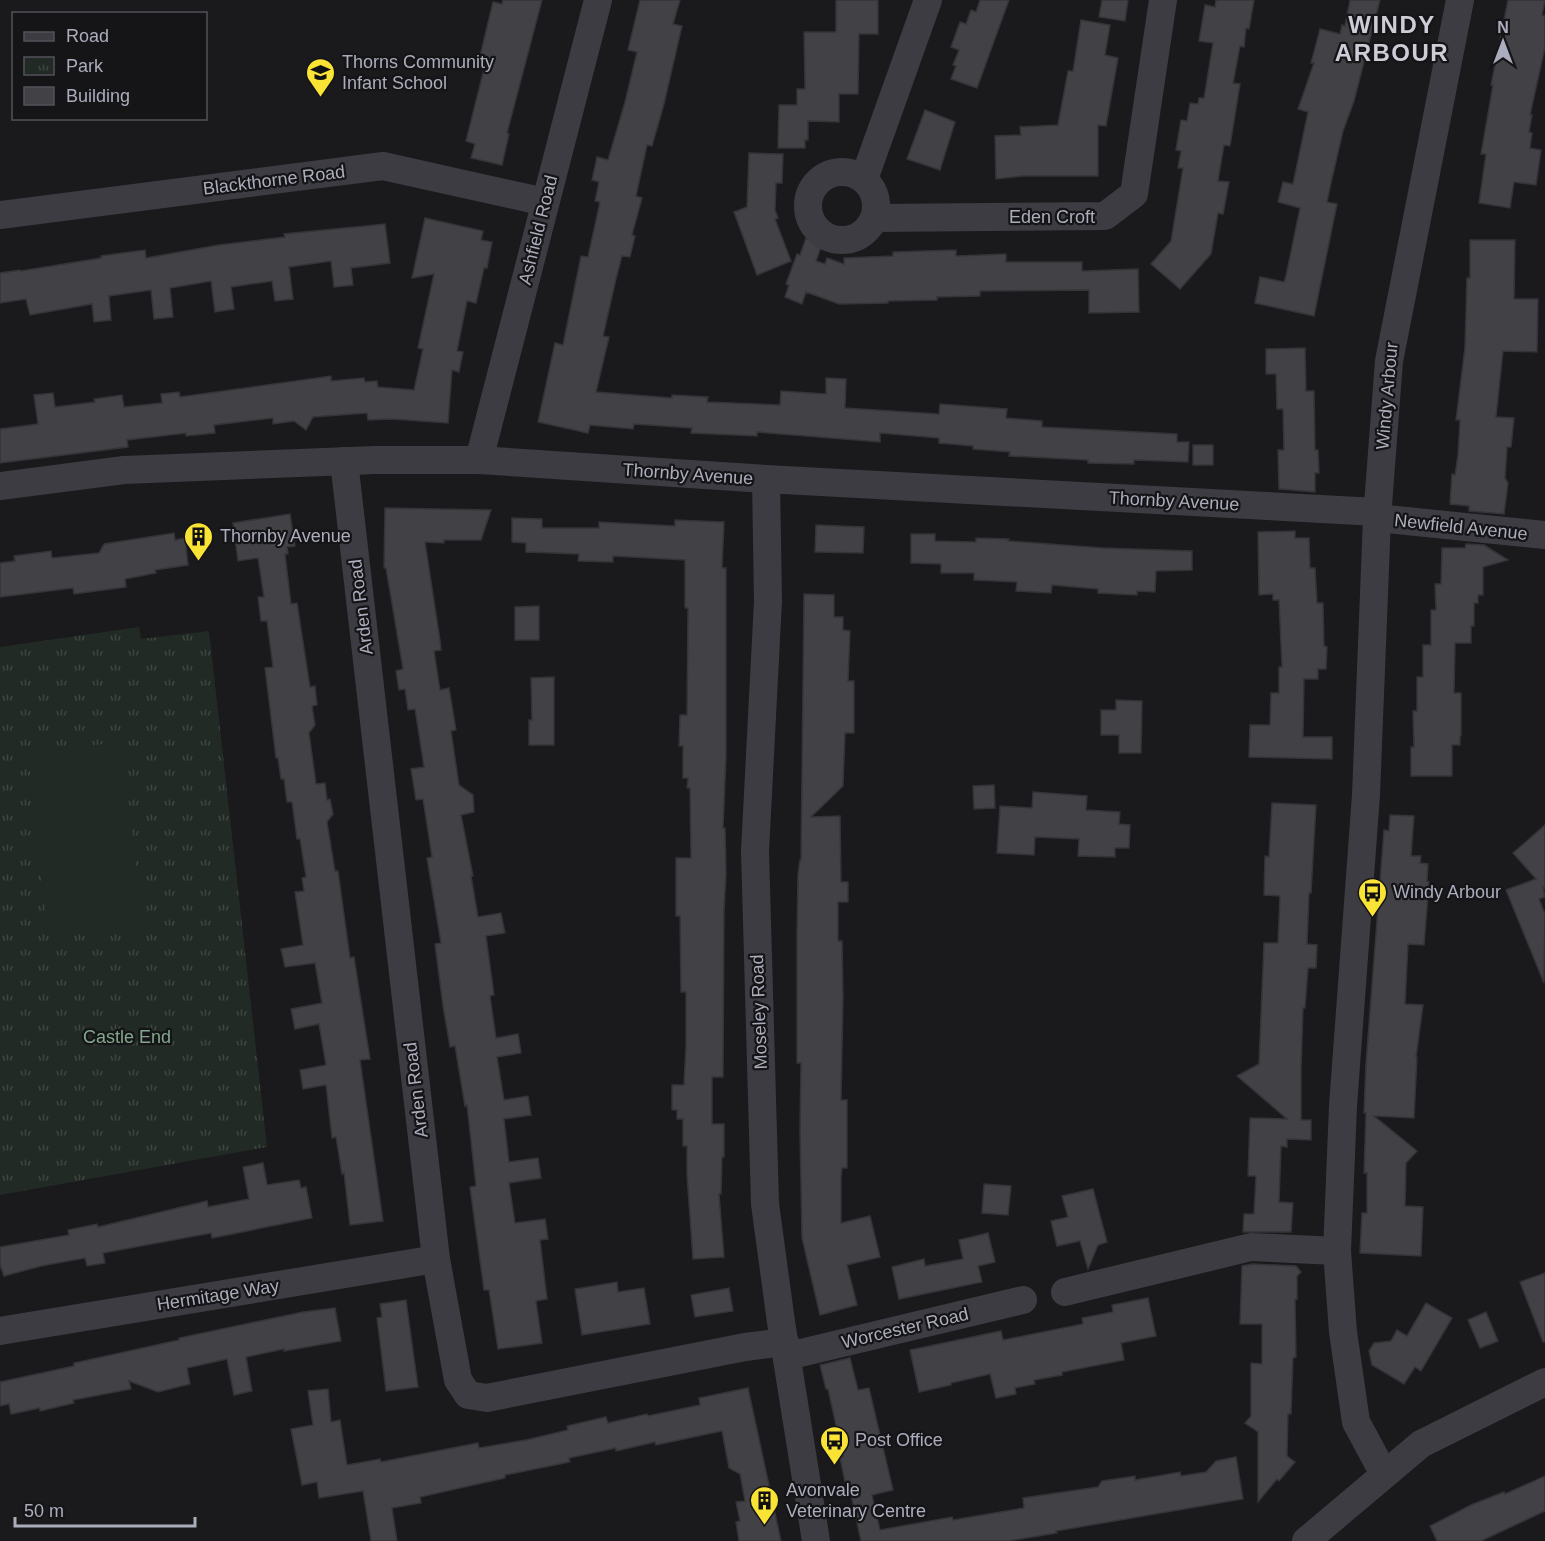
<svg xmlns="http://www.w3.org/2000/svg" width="1545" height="1541" font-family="Arial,sans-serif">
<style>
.park{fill:url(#park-tufts)}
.garden{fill:#212a24}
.building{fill:#414146;stroke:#343338;stroke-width:1.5}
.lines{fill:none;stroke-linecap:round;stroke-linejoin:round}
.minor{stroke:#3d3c43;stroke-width:28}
.labels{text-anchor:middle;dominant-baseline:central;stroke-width:4.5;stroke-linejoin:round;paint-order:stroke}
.poi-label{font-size:18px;fill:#abadbc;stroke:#151417;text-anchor:start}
.street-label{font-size:18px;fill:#abadbc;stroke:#151417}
.park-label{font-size:18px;fill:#82a78d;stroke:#151417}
.district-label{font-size:24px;font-weight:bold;letter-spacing:1.5px;fill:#cdcdd8;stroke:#151417}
</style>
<defs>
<pattern id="park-tufts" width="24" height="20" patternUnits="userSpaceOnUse" patternTransform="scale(1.5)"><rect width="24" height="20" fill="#212a24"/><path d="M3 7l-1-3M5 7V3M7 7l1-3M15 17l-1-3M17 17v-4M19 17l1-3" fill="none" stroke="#3f4642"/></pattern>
</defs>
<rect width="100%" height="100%" fill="#1a191c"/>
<!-- park -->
<path class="park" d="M139,627L141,639L209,631L267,1147L0,1195V647Z"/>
<!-- garden -->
<path class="garden" d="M122,742L142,925L48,936L28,753Z"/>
<!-- building -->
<g class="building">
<path d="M503,0H542L507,133L509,134L502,165L471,158L475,144L466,141L487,57L480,56L493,2L502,4Z"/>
<path d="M640,0H680L673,24L682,26L664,104L652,146L647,145L636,196L642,198L632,235L635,236L630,257L622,256L616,279L603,336L609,337L596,392L672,398V395L708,397L707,402L780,405L781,391L826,394V378L846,379L845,408L939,414L940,404L1007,409L1006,418L1042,421V427L1177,434V442H1189L1188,462L1134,460V464L1088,463V460L1009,456L1010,452L973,449V446L939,443V438L880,433V442L757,432V436L691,433L692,428L634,424L633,429L590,425L588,433L538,422L555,343L563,345L581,256L588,257L600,202L595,201L599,182L592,180L597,157L608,160L625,102L637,52L628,50Z"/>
<path d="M836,0H878V34H859L858,94H839V122L808,121V140H805V148H778L779,105H797V89H805L804,32H836Z"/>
<path d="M980,0H1009L977,88L951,79L956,66L953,65L959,50L951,47L960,22L966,24L971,10L976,12Z"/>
<path d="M1102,0H1128L1125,21L1099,17Z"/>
<path d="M1216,0H1254L1249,29L1246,28L1244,47L1240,46L1233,83L1240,84L1230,146L1224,145L1218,181L1229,182L1223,214L1218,213L1211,254L1180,289L1151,264L1171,241L1183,168H1178L1181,151L1176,150L1181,120L1187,121L1190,103L1198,104L1199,98H1204L1213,43L1199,41L1205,5L1215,7Z"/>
<path d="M1350,0H1380L1354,101L1343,131L1331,183L1327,202L1337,204L1314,316L1255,303L1260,277L1284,282L1286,276L1300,208L1278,202L1283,182L1293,184L1308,112L1298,109L1314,63H1311L1320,29L1340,34L1342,25L1345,26Z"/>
<path d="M1508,0H1545L1542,15L1545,16V47L1530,115H1532L1529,132L1532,133L1530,148L1541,150L1536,185L1514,182L1510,208L1479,203L1486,154H1481L1493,85H1491Z"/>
<path d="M1081,20L1110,25L1105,55L1118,58L1106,126L1098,125V176H1022L996,179L995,136L1021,135L1020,127L1058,125L1068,71H1073Z"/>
<path d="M925,110L955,122L940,170L907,159Z"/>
<path d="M749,153L783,154L782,183H776L775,210L778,218L775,219L791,261L757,275L734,212L747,207Z"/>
<path d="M425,218L483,231L481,240L492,242L487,268H484L476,303L467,301L457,351L463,352L459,372L452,370L448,423L392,419L368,420L367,413L313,417L306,430L294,421L273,424V418L214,425L215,433L186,436V433L127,440L128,447L0,463V429L38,424L34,395L53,393L55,407L95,402L94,399L122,395L124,407L162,403L161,394L179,392L180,397L331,376V381L364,378L365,382L377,381L378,387L414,390L423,349L418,348L434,274L412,278Z"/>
<path d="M385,224L390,263L351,268L353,285L334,287L331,261L289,267L293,299L275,301L272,281L231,287L234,309L215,312L211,281L170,288L173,317L154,319L151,290L109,296L111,320L94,322L92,304L30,315L26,299L0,303V273L20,270L21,271L101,258V256L145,250L146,258L219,245L285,237L284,234Z"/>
<path d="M806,238L822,244L816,261L825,264L827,258L844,264V258L893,256V252L956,250V256L1006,254V262H1082V271L1138,269L1139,312L1089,313V290L980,291V296L937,297V300L888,301V303L839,304L806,292L802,304L785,297L789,285L786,284L797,254L800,255Z"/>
<path d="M1470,240H1515L1514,299H1538L1537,352L1503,351L1496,417L1514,418L1511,447H1507L1505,478L1508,483L1504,514L1469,511V506L1450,504L1452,474L1455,475L1458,455L1460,420H1456L1465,347L1467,278H1470Z"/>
<path d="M1305,348L1306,391H1314L1315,450H1318L1319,473H1315V492L1279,489L1278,450H1284L1283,409H1277L1276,374H1266V349Z"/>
<rect x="1193" y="445" width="20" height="20"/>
<path d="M385,508L491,510L481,540H444V543L425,542L440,640L441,650L434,651L440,690L449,688L456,730L451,731L459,785L473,795L474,812L461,815L473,876H471L478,917L501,913L505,933L486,936L494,995L490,996L496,1038L518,1034L521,1053L497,1057L504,1100L528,1096L531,1115L504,1119L509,1162L538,1158L541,1178L509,1183L515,1223L545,1219L548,1239L540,1240L547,1299L536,1301L542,1343L498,1349L489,1290H484L470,1187L476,1186L467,1105L465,1106L455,1046L450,1047L443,1006L435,944L441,943L427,858L432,857L423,799L416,800L411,769L424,767L415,709L408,710L405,689L399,690L396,671L403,669L386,568H384Z"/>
<path d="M290,514L295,546L287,547L288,554H285L291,604L297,603L310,687L315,686L317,705L312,706L315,725L309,733L316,784L325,783L327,800L330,799L333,814L327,822L335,871H338L350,958L354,957L370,1059L360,1060L383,1221L350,1225L344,1173L342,1174L336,1137L332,1138L326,1085L303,1089L300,1070L326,1065L319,1024L295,1029L291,1009L322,1003L315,963L285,967L281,949L303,945L295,892L304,891L302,878L306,877L300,839H297L292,802H287L284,779H281L278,758H276L265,668L273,667L267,621H261L258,597H264L258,558L238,561L233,523Z"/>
<path d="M512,518L542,519V528H599V522L675,526V520L724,522L722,568H726V756L723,828H725L726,873L724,910L723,1077H712V1124H724V1157H722L721,1194H719L724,1257L693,1259L687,1175V1146H683V1119H677V1110H672V1085H684L686,1046V992H681L680,916H676V858H691L690,788H687L688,778H683V746H679L680,715H687L688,608H685V560L613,556V562L578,561L579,554L526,552V543L512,542Z"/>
<path d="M816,525L864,527L863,553L815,552Z"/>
<path d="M1295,531V538H1309L1310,568H1315L1317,603H1323L1324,646L1327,647L1326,669H1318V679H1304L1303,737H1332V759L1249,757L1250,725H1270L1271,693H1279V667H1282L1279,600H1273V594L1259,595L1258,532Z"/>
<path d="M174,533L175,540L185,538L188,565L155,570L156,573L125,579L126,587L74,594L73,588L0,597V563L15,561L14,556L51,551L52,558L99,553L104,544Z"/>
<path d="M911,534H935V541L976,542V538L1009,539L1008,541L1103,548L1192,551V570L1156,571L1155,592L1137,591V595L1098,593V589L1052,585L1051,593L1016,591L1017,582L974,580V573H941V564L911,563Z"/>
<path d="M1466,544L1484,545L1508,560L1483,567V595H1478V603H1474V626H1471V643H1455L1454,693H1461V736H1460V745H1452V776H1411V747H1414L1413,711H1417V677H1423V645H1431V610H1436L1435,584H1441L1442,548H1465Z"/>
<path d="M804,594L834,595V617H843V630L850,631L848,681H854V733H845L843,786L811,817L840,816L841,882H848V902H838V941H842L843,997L841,1100H847V1168H842L841,1178V1223L870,1216L880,1257L847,1265L857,1305L820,1315L802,1238L800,1130L801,1063H797V935L798,874L800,860H801Z"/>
<path d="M539,606V640H515V607Z"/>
<path d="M554,677V745H529V720H532L531,678Z"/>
<path d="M1116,700L1142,701L1141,753H1119V735H1101V710H1116Z"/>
<path d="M994,785L995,808L974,809L973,786Z"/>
<path d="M1033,792L1087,796L1086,810L1120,812L1119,824L1130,825L1129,848H1115V857L1078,856L1079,839L1035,837L1034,855L997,853L1000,806L1032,808Z"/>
<path d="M1272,803L1316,805L1311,893H1309L1307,944L1317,945L1316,968H1308L1305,1008H1303L1301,1071V1120H1311V1140L1287,1139V1147L1281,1146L1279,1202L1293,1203L1291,1232H1243L1244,1214H1254L1256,1176H1248L1250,1118L1287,1119L1237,1076L1259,1064L1264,943H1278L1280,896L1264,895L1265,856L1269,857Z"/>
<path d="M1390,815L1414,816L1411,856H1421L1420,863L1428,864L1427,881L1429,882L1424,945L1408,944L1405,1004L1423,1005L1416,1057H1417L1414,1118L1374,1116L1417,1151L1406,1163L1405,1206L1423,1207L1421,1256L1360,1253L1362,1213H1367V1173H1364L1366,1113H1364L1366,1063L1384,830L1389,831Z"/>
<path d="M1545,825V889L1543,887L1545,897L1539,899L1545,914L1544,983L1506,890L1536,879L1513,853Z"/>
<path d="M263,1163L267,1185L299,1180L301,1188L306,1187L312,1218L212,1238L211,1233L103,1253L105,1263L87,1266L85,1258L41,1266L4,1276L0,1265V1247L69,1235L68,1230L97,1224L98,1227L207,1201L208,1207L249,1199L243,1167Z"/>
<path d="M984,1184L1011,1186L1008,1215L982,1213Z"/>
<path d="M1093,1189L1107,1242L1098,1245L1088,1269L1080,1241L1057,1246L1051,1221L1068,1217L1062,1196Z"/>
<path d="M988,1233L995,1262L978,1266L982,1282L899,1299L892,1267L924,1259L925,1266L963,1259L959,1240Z"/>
<path d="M1253,1264L1296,1266L1301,1272L1297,1276V1299L1295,1300L1296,1357L1293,1358L1291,1414H1288L1287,1456L1295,1462L1279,1481L1277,1479L1258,1502V1432L1245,1423L1251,1416V1363L1262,1364V1324H1240L1242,1266Z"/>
<path d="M1545,1273V1342H1543L1520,1282Z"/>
<path d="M617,1282L618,1292L644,1288L650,1324L582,1335L575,1289Z"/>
<path d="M729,1288L733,1311L695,1317L691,1295Z"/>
<path d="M1148,1298L1156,1336L1121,1343L1124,1360L1062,1372V1375L1034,1380L1035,1384L1015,1388L1016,1394L996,1398L990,1374L951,1383V1385L919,1392L910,1350L1001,1331L1003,1340L1083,1324L1082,1318L1113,1312L1112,1305Z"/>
<path d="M406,1300L418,1387L386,1391L377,1318L382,1317L380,1304Z"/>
<path d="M1426,1303L1452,1318L1421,1371L1415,1367L1404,1384L1372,1365L1369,1351L1374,1343L1391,1341L1397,1330L1407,1336Z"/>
<path d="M335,1308L341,1341L284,1351V1349L246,1357L252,1391L234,1395L227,1359L187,1368L190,1384L158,1392L129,1381L131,1389L73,1400L74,1403L40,1411V1408L11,1414L9,1404L0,1406V1382L74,1366V1363L179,1340V1338L303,1312Z"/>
<path d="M1486,1312L1498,1341L1480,1348L1468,1320Z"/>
<path d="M850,1358L858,1390L869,1388L893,1490L872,1495L880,1530L952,1517L953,1520L1024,1508L1023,1498L1098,1487L1102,1481L1135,1476V1480L1180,1472L1181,1476L1206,1472L1216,1461L1236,1457L1243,1499L1056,1531L1057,1533L1008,1541H861L848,1481L845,1482L840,1458L843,1457L828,1389H826L820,1365Z"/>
<path d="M748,1388L781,1541H739L736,1522L740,1521L736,1502L745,1501L740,1474L729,1468L722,1431L656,1445L655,1442L616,1451V1448L569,1458L570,1462L505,1475V1478L420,1497L421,1503L392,1508L397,1541H371L363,1491L319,1498L317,1482L302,1485L291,1429L313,1425L308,1391L328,1389L331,1422L340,1420L347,1465L380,1459L381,1462L478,1443L479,1448L526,1440L568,1430L567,1426L606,1417L608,1423L647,1414L648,1416L700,1405L699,1398Z"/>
<path d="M1545,1476V1511L1481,1541H1437L1430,1526L1471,1505L1504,1492L1505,1494Z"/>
</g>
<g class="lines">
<!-- minor -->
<g class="minor">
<circle cx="842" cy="206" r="34"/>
<path d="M864,179L928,0"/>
<path d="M0,215L383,166L545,202"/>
<path d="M874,218L1105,216L1134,194L1163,0"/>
<path d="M479,460L598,0"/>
<path d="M344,461L436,1259L458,1380L468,1395L487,1398L745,1347L785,1342"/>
<path d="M766,479L768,601L755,851L765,1204L781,1322L816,1541"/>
<path d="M0,486L124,470L375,460H479L766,479L1377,512"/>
<path d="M1377,518L1545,535"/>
<path d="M1065,1292L1251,1247L1337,1251"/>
<path d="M0,1331L436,1259"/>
<path d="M788,1356L1023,1300"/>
<path d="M1384,1474L1356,1422L1343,1332L1337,1251L1343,1106L1366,795L1377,518L1389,361L1460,0"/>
<path d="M1306,1541L1421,1444L1545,1382"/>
</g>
</g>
<!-- icons -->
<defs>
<symbol id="school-pin" viewBox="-11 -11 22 30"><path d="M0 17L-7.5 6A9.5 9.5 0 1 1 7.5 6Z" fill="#f9e334" stroke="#151417"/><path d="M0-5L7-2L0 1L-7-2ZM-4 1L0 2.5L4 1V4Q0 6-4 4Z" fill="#111"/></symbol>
<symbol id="building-pin" viewBox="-11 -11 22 30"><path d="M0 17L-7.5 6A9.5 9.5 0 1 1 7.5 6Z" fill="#f9e334" stroke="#151417"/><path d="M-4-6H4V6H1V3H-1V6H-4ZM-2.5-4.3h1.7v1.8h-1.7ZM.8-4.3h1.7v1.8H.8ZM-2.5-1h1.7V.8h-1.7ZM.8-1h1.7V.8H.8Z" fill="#111"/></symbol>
<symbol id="bus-pin" viewBox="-11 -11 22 30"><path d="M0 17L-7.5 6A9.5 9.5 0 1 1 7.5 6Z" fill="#f9e334" stroke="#151417"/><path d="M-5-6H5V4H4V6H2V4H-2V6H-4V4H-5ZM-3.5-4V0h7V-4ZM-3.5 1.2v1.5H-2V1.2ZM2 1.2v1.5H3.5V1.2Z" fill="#111"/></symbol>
</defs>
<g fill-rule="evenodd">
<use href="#school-pin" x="304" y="56" width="33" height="45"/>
<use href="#building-pin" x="182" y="520" width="33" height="45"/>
<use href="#bus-pin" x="1356" y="876" width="33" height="45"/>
<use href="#bus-pin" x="818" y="1424" width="33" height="45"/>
<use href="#building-pin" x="748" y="1484" width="33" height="45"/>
</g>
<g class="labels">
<!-- poi labels -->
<g class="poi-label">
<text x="342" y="62">Thorns Community<tspan x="342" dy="21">Infant School</tspan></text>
<text x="220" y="536">Thornby Avenue</text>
<text x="1393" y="892">Windy Arbour</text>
<text x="855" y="1440">Post Office</text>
<text x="786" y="1490">Avonvale<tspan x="786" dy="21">Veterinary Centre</tspan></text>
</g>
<!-- street labels -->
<g class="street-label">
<text transform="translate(274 180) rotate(-7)">Blackthorne Road</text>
<text x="1052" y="217">Eden Croft</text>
<text transform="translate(538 230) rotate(-76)">Ashfield Road</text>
<text transform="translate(1387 396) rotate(-85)">Windy Arbour</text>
<text transform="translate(688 474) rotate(4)">Thornby Avenue</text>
<text transform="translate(1174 501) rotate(3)">Thornby Avenue</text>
<text transform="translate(1461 527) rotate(6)">Newfield Avenue</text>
<text transform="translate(361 607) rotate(-97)">Arden Road</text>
<text transform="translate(759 1012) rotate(-92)">Moseley Road</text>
<text transform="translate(416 1090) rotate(-97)">Arden Road</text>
<text transform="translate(218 1295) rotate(-9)">Hermitage Way</text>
<text transform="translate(905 1328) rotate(-13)">Worcester Road</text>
</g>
<!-- park labels -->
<g class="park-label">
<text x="127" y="1037">Castle End</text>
</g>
<!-- district labels -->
<g class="district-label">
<text x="1392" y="24">WINDY<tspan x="1392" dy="28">ARBOUR</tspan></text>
</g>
</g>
<!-- legend -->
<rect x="12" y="12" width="195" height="108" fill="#151417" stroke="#515159" stroke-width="1.5"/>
<rect x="24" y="32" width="30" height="9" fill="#3d3c43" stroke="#515159" stroke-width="1.5"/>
<text x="66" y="42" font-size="18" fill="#abadbc">Road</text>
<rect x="24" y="57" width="30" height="18" fill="url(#park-tufts)" stroke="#515159" stroke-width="1.5"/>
<text x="66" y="72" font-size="18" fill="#abadbc">Park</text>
<rect x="24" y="87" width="30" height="18" fill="#414146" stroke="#515159" stroke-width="1.5"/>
<text x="66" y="102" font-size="18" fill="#abadbc">Building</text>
<!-- north arrow -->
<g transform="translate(1503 42)" stroke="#151417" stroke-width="4.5" paint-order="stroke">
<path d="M0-4.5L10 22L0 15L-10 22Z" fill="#abadbc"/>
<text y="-9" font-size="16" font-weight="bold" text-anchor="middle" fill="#abadbc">N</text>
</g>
<!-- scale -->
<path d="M15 1517v9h180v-9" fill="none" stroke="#abadbc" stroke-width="3"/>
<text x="24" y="1517" font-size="18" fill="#abadbc" stroke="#151417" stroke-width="4.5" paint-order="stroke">50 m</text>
</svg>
